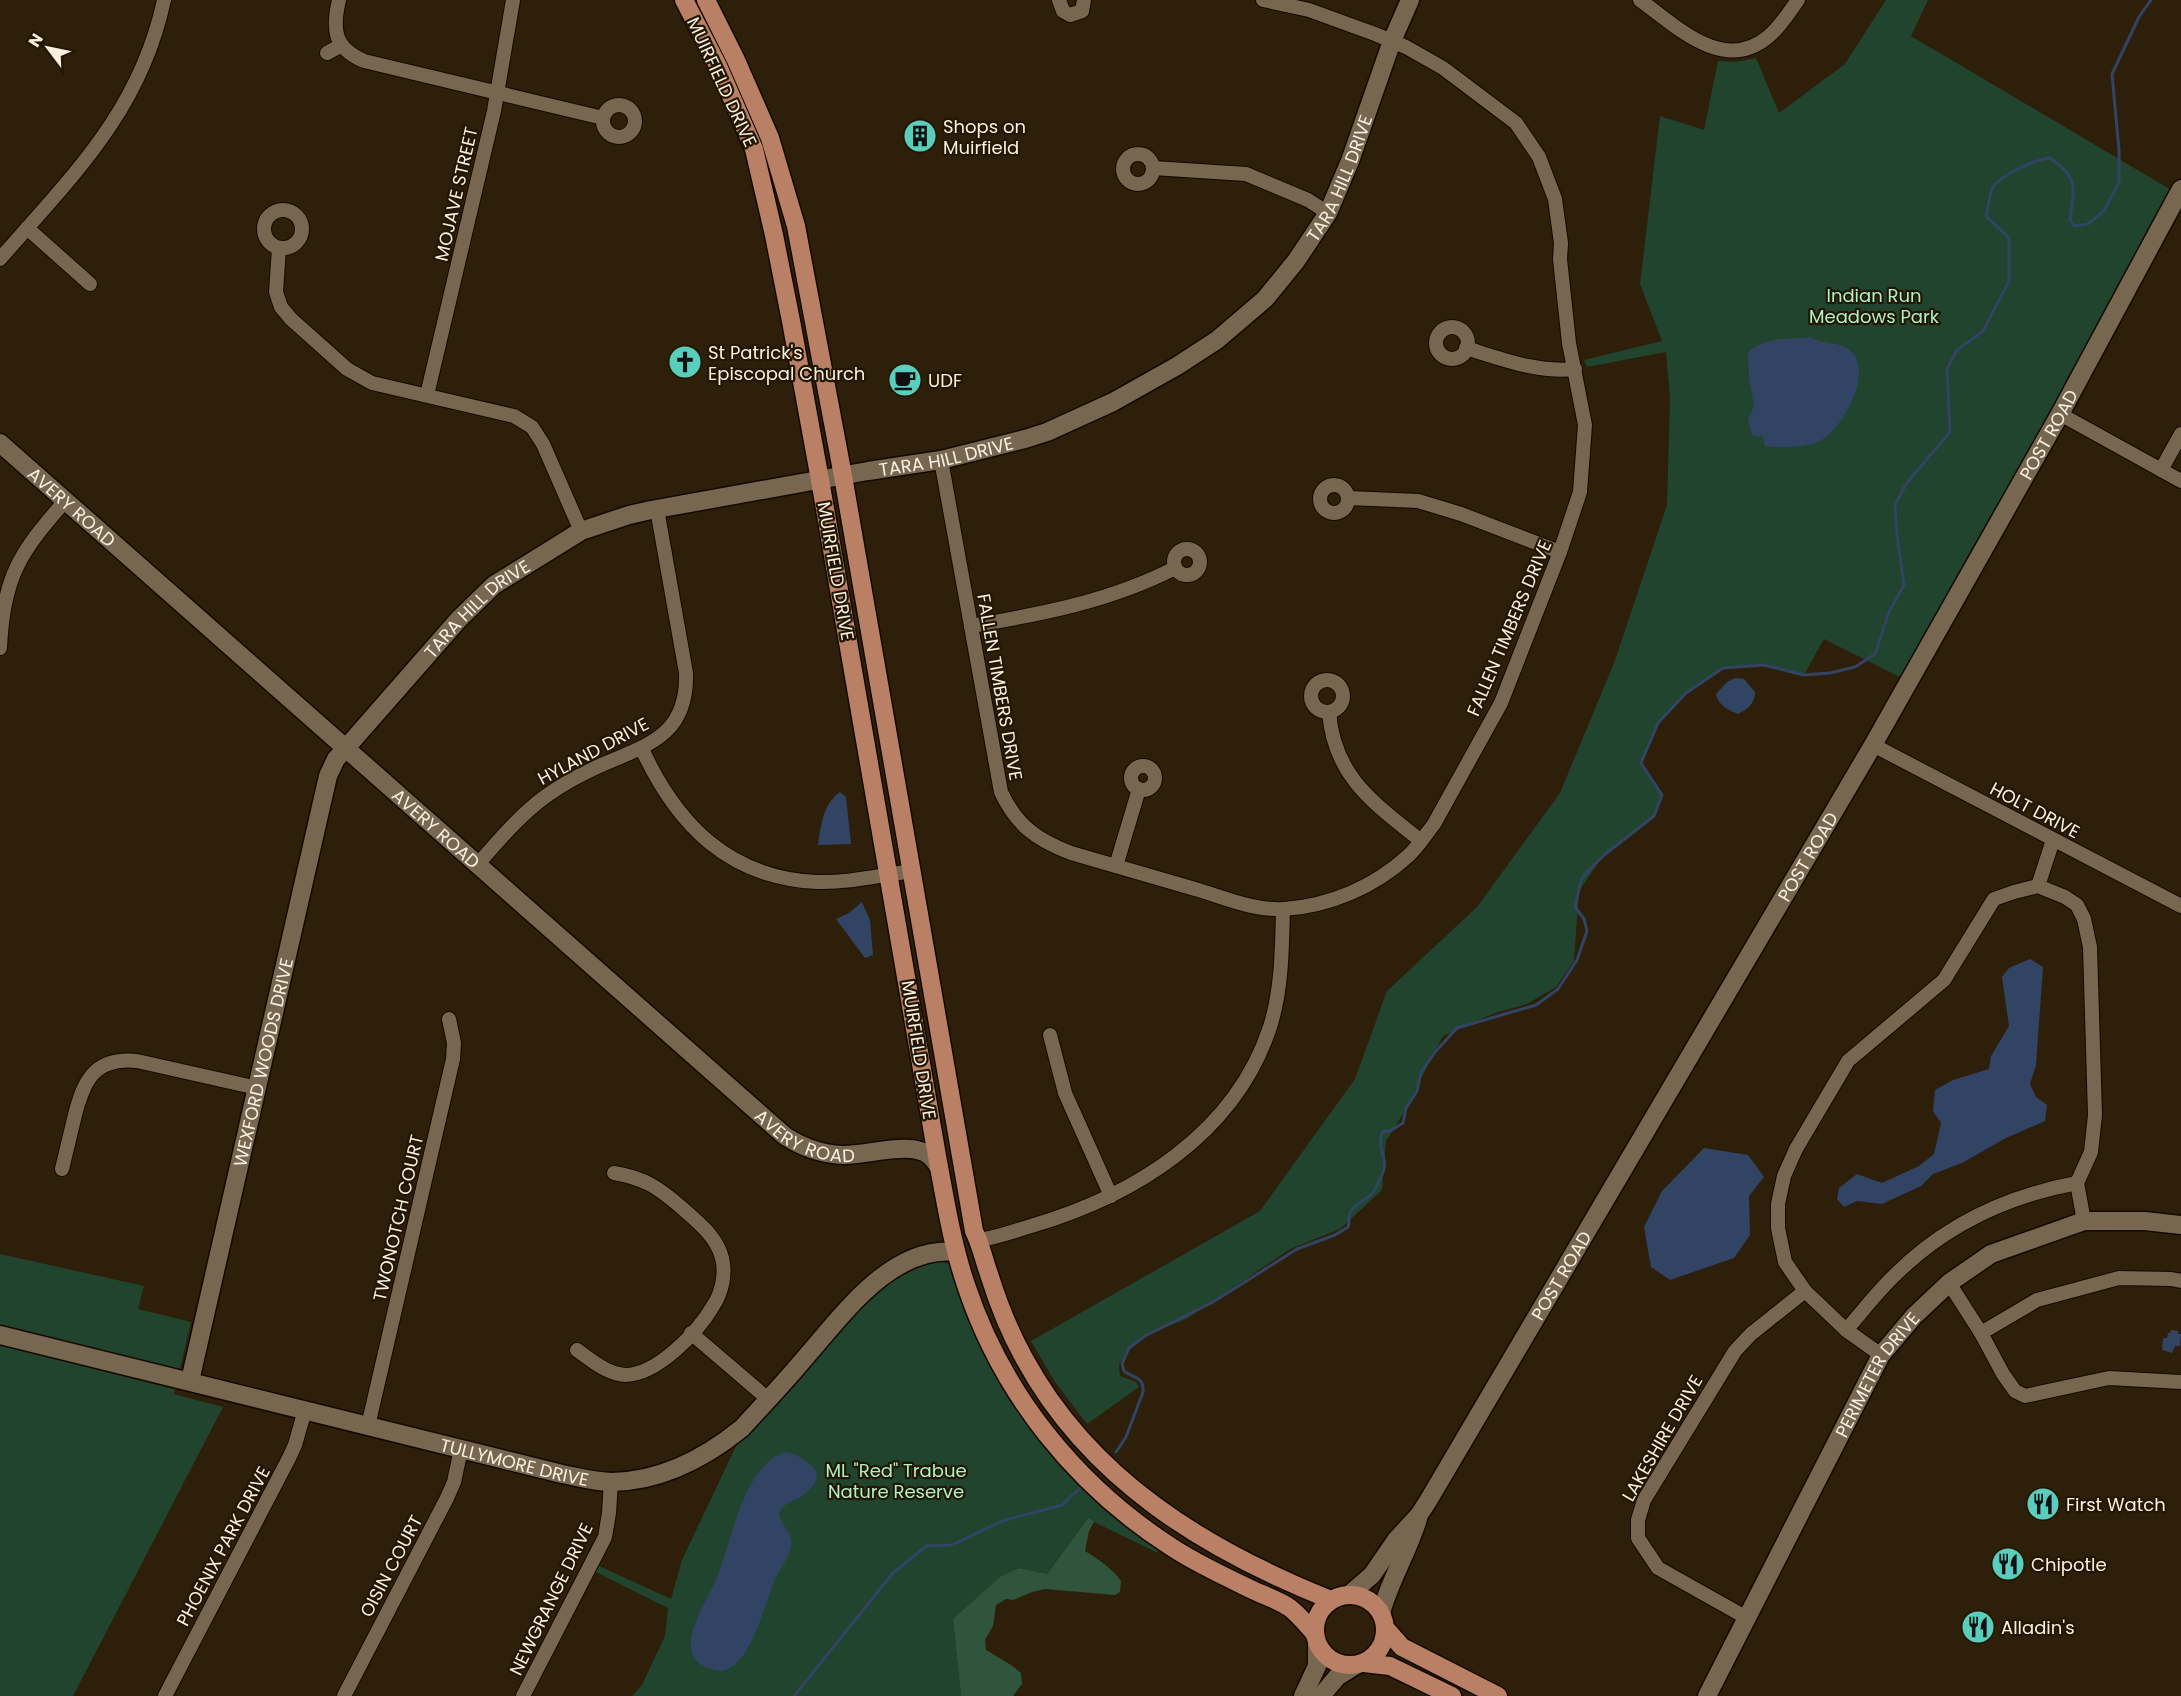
<svg xmlns="http://www.w3.org/2000/svg" width="2181" height="1696" font-family="Poppins,sans-serif">
<style>
.green{fill:#20442e}
.forest{fill:#2f553d}
.water{fill:#314464}
.lines{fill:none;stroke-linecap:round;stroke-linejoin:round}
.stream{stroke:#314464;stroke-width:3}
.street-casing{stroke:#140900;stroke-width:16}
.secondary-casing{stroke:#140900;stroke-width:21}
.primary-casing{stroke:#140900;stroke-width:21}
.street{stroke:#776750;stroke-width:14}
.secondary{stroke:#776750;stroke-width:18}
.primary{stroke:#b98066;stroke-width:18}
.labels{text-anchor:middle;dominant-baseline:central;stroke-width:4.5;stroke-linejoin:round;paint-order:stroke}
.street-label{font-size:18px;fill:#f9f0e2;stroke:#231602}
.poi-label{font-size:18px;fill:#f9f0e2;stroke:#231602;text-anchor:start}
.park-label{font-size:18px;fill:#aff1c6;stroke:#231602}
</style>
<rect width="100%" height="100%" fill="#2d1f0a"/>
<!-- green -->
<g class="green">
<path d="M1886,0H1928L1911,36L2178,194L1908,681L1824,639L1804,675L1764,665L1723,668L1686,693L1658,723L1641,762L1662,795L1654,816L1603,856L1579,891L1574,961L1556,987L1527,1004L1495,1013L1443,1036L1403,1114L1386,1141L1382,1190L1340,1229L1290,1249L1188,1318L1145,1336L1127,1352L1119,1365L1120,1376L1136,1382L1139,1387L1087,1424L1055,1382L1031,1341L1260,1211L1355,1079L1387,991L1477,907L1560,793L1614,663L1667,505L1670,397L1666,352L1587,367L1584,360L1662,341L1640,284L1660,116L1704,130L1718,61L1735,62L1756,58L1779,113L1845,64Z"/>
<path d="M0,1254L144,1286L138,1309L191,1322L174,1394L223,1407L73,1696H0Z"/>
<path d="M941,1261L951,1265L989,1358L1155,1546L1158,1553L1094,1522L1089,1517L1047,1574L1019,1568L953,1619L961,1696H632L642,1685L665,1636L668,1608L596,1572L599,1566L671,1599L682,1560L737,1444L869,1298C890,1282 914,1266 941,1261Z"/>
</g>
<!-- forest -->
<path class="forest" d="M1089,1517L1094,1522L1089,1531L1085,1551C1099,1560 1111,1567 1121,1581L1120,1592L1115,1595L1045,1589L1032,1592L1013,1600L1006,1599L996,1605L993,1626L985,1640L986,1650L1011,1665L1021,1673L1022,1684L1013,1696H961L953,1619L1000,1577L1019,1568L1047,1574Z"/>
<!-- water -->
<g class="water">
<path d="M1810,337C1823,345 1843,341 1853,353C1872,375 1842,430 1820,441C1806,448 1781,448 1765,446L1763,437L1752,435L1748,420L1754,406L1749,377L1748,352C1768,336 1786,340 1810,337Z"/>
<path d="M1735,678L1744,679L1755,692C1755,703 1747,710 1738,714C1728,710 1718,705 1716,694L1727,682Z"/>
<path d="M840,792L846,797L851,844L818,845C821,825 823,804 840,792Z"/>
<path d="M862,902L870,920L873,955L865,958L836,919L849,913Z"/>
<path d="M2030,959L2043,967L2036,1065L2030,1084L2036,1097L2047,1105L2045,1121L2006,1138L1962,1163L1933,1174L1921,1186L1882,1204L1857,1201L1844,1207L1837,1199L1839,1188L1857,1174L1882,1183L1919,1166L1934,1154L1941,1123L1933,1111L1935,1090L1953,1080L1989,1069L1991,1056L2009,1026L2002,977L2009,968Z"/>
<path d="M1704,1148L1748,1155L1764,1177L1749,1196L1750,1235L1734,1258L1670,1280L1651,1267L1644,1227L1662,1191Z"/>
<path d="M2171,1330L2178,1331V1334H2181L2180,1346H2175L2172,1353L2162,1350L2163,1338H2167L2168,1333H2170Z"/>
<path d="M786,1452C796,1454 804,1459 812,1466C825,1477 809,1493 797,1499C794,1501 791,1501 788,1503C784,1505 781,1510 779,1514C781,1526 794,1533 791,1547C788,1560 778,1571 773,1584C764,1607 747,1679 714,1670C707,1668 699,1665 695,1659C680,1637 710,1596 718,1575C732,1539 744,1464 786,1452Z"/>
</g>
<g class="lines">
<!-- stream -->
<g class="stream">
<path d="M1116,1452L1126,1437L1143,1392C1144,1376 1134,1379 1124,1371L1122,1364L1129,1348L1145,1336L1213,1302L1297,1249L1335,1235L1348,1227C1349,1223 1349,1217 1350,1213C1354,1204 1365,1200 1372,1194C1376,1189 1380,1179 1383,1172C1389,1156 1375,1150 1383,1131H1390L1403,1123L1406,1108L1417,1091L1421,1072L1436,1051L1457,1028L1536,1005L1558,989L1577,960L1587,931L1584,919L1575,907L1581,880L1587,872L1603,856L1654,816L1662,795L1641,763L1658,723L1686,693L1723,668L1764,665L1804,675L1830,673L1855,667L1875,654L1889,612L1904,585L1897,536L1895,505L1906,484L1950,432L1947,369L1957,350L1983,331L2009,281V238L1986,216C1988,208 1989,194 1993,187C2001,175 2036,159 2050,158C2079,179 2074,186 2070,220L2075,226L2088,224L2104,211L2119,182V150L2112,74L2139,17L2151,0"/>
<path d="M794,1696L892,1574L926,1546L952,1545L1002,1521L1062,1505L1081,1487"/>
</g>
<defs>
<g id="street">
<path d="M339,0C332,30 334,48 364,61L603,118"/>
<path d="M1059,0L1063,11L1070,15L1082,11L1084,0"/>
<path d="M1640,0C1676,26 1724,75 1769,36C1781,26 1789,12 1798,0"/>
<path d="M327,53L340,46"/>
<circle cx="619" cy="121" r="16"/>
<circle cx="1138" cy="169" r="15"/>
<path d="M1153,168L1246,174L1308,200L1328,213"/>
<circle cx="283" cy="229" r="19"/>
<path d="M27,228L90,284"/>
<path d="M279,248L276,292L281,307L291,319L347,369L372,383L514,416L532,427L543,444L581,531"/>
<path d="M0,259C72,176 140,112 164,0"/>
<circle cx="1452" cy="343" r="16"/>
<path d="M1466,348C1502,359 1537,373 1575,369"/>
<path d="M427,395L494,111L513,0"/>
<path d="M2060,414L2181,481"/>
<path d="M941,460L1001,792C1017,826 1037,840 1071,853C1112,865 1154,877 1195,889C1223,897 1254,911 1284,909C1330,906 1374,887 1408,856C1418,847 1426,834 1434,824L1501,703L1560,552L1580,492L1585,425L1569,343L1560,259L1561,243L1555,199L1539,157L1516,123L1443,68L1406,47L1375,34L1309,10L1263,0"/>
<path d="M2161,470L2181,434"/>
<circle cx="1334" cy="499" r="14"/>
<path d="M1349,498L1418,501L1461,514L1560,552"/>
<circle cx="1187" cy="562" r="13"/>
<path d="M971,626C1042,614 1111,601 1175,568"/>
<path d="M0,648C3,577 20,552 66,500"/>
<circle cx="1327" cy="696" r="16"/>
<path d="M1329,712C1334,777 1374,803 1421,841"/>
<path d="M1873,745L2181,906"/>
<path d="M642,749C677,825 729,878 817,882C849,883 881,875 913,871"/>
<circle cx="1143" cy="778" r="12"/>
<path d="M478,864C499,840 520,815 546,796C564,783 585,772 606,763C652,744 688,732 686,673L657,509"/>
<path d="M1116,866L1139,789"/>
<path d="M2038,886L2053,840"/>
<path d="M1050,1035L1065,1093L1111,1196"/>
<path d="M62,1169C66,1153 70,1136 74,1119C83,1082 93,1057 137,1061L257,1088"/>
<path d="M978,1240C996,1238 1014,1231 1031,1226C1134,1196 1235,1134 1270,1027C1282,989 1282,948 1283,909"/>
<path d="M1949,1283L1981,1333L2003,1374L2015,1391L2025,1396L2109,1378L2181,1382"/>
<path d="M1846,1330C1862,1312 1877,1292 1895,1275C1945,1225 2007,1196 2077,1183"/>
<path d="M691,1333L768,1399"/>
<path d="M1981,1333L2037,1300L2119,1278L2171,1279L2181,1281"/>
<path d="M577,1350C591,1360 607,1374 625,1375C657,1375 698,1332 713,1306C722,1293 726,1273 722,1258C717,1237 698,1222 682,1208C659,1188 645,1178 614,1173"/>
<path d="M1881,1355L1846,1330L1805,1291L1785,1262L1778,1228V1204L1784,1176L1796,1149L1848,1061L1944,980L1994,899L2014,892L2038,886L2065,897L2077,905L2084,919L2090,947L2095,1115L2091,1152L2077,1183L2084,1221"/>
<path d="M368,1426L453,1059L454,1043L449,1019"/>
<path d="M1747,1618L1658,1568L1638,1538V1520L1644,1500L1735,1351L1751,1334L1805,1291"/>
<path d="M165,1696L289,1458L295,1445L305,1410"/>
<path d="M344,1696L447,1498L454,1482L461,1449"/>
<path d="M523,1696L605,1537L609,1513L611,1482"/>
</g>
<g id="secondary">
<path id="s1" d="M0,443L785,1136C802,1147 822,1154 842,1155C866,1156 912,1140 930,1156C934,1159 936,1164 939,1167"/>
<path id="s2" d="M0,1335L562,1474C578,1477 595,1482 612,1482C662,1481 704,1459 742,1428C763,1405 784,1383 804,1359C842,1316 891,1245 956,1252"/>
<path id="s3" d="M190,1381L328,776L336,759L346,748L459,619L494,585L581,531L629,515L651,510L868,471L941,460L1025,439L1047,432L1113,402L1177,366L1217,340L1265,299L1296,261L1328,213L1350,161L1392,41L1410,0"/>
<path id="s4" d="M1350,1594L1372,1575L1396,1540L1419,1515L1428,1501L1873,745L2060,414L2181,189"/>
<path d="M1381,1613C1390,1580 1408,1552 1418,1519"/>
<path d="M1303,1696L1317,1666V1643"/>
<path d="M1321,1696L1337,1677L1356,1665"/>
<path id="s5" d="M1707,1696L1881,1355L1914,1316L1949,1283L1991,1254L2084,1221H2145L2181,1225"/>
</g>
<g id="primary">
<path d="M684,0L718,66L754,149L774,235L791,321L820,480L937,1156C945,1199 952,1244 966,1285C1002,1394 1076,1486 1173,1548C1199,1565 1228,1578 1257,1592C1268,1597 1280,1601 1290,1608C1299,1615 1307,1625 1315,1634"/>
<path d="M706,0L736,60L770,138L796,226L843,476L974,1231C981,1245 984,1260 989,1274C998,1303 1009,1331 1024,1358C1090,1480 1206,1550 1331,1600"/>
<circle cx="1350" cy="1630" r="35"/>
<path d="M1386,1629L1402,1647L1498,1696"/>
<path d="M1364,1663L1390,1666L1452,1696"/>
</g>
</defs>
<!-- street casing -->
<use href="#street" class="street-casing"/>
<!-- secondary casing -->
<use href="#secondary" class="secondary-casing"/>
<!-- primary casing -->
<use href="#primary" class="primary-casing"/>
<!-- street -->
<use href="#street" class="street"/>
<!-- secondary -->
<use href="#secondary" class="secondary"/>
<!-- primary -->
<use href="#primary" class="primary"/>
</g>
<!-- icons -->
<defs>
<symbol id="building-disc" viewBox="-11 -11 22 22"><circle r="9.5" fill="#5acebd" stroke="#231602"/><path d="M-4-6H4V6H1V3H-1V6H-4ZM-2.5-4.3h1.7v1.8h-1.7ZM.8-4.3h1.7v1.8H.8ZM-2.5-1h1.7V.8h-1.7ZM.8-1h1.7V.8H.8Z" fill="#111"/></symbol>
<symbol id="church-disc" viewBox="-11 -11 22 22"><circle r="9.5" fill="#5acebd" stroke="#231602"/><path d="M-1.2-6h2.4v3.5h3.3v2.4h-3.3V6h-2.4V-.1h-3.3v-2.4h3.3Z" fill="#111"/></symbol>
<symbol id="cafe-disc" viewBox="-11 -11 22 22"><circle r="9.5" fill="#5acebd" stroke="#231602"/><path d="M-5.5-4.5H6V0H3Q3 3.5 0 3.5H-2.5Q-5.5 3.5-5.5 0ZM3-3.2v2h1.7v-2ZM-6 4.5H4V6H-6Z" fill="#111"/></symbol>
<symbol id="restaurant-disc" viewBox="-11 -11 22 22"><circle r="9.5" fill="#5acebd" stroke="#231602"/><path d="M-5-6h1v4h1v-4h1v4h1v-4h1v5L-1.5 .5V6h-2V.5L-5-1ZM5-6V6H3V1.5H1.5Q1.5-4 5-6Z" fill="#111"/></symbol>
</defs>
<g fill-rule="evenodd">
<use href="#building-disc" x="901" y="117" width="38" height="38"/>
<use href="#church-disc" x="666" y="343" width="38" height="38"/>
<use href="#cafe-disc" x="886" y="361" width="38" height="38"/>
<use href="#restaurant-disc" x="2024" y="1485" width="38" height="38"/>
<use href="#restaurant-disc" x="1989" y="1545" width="38" height="38"/>
<use href="#restaurant-disc" x="1959" y="1608" width="38" height="38"/>
</g>
<g class="labels">
<!-- street labels -->
<g class="street-label">
<text transform="translate(722 82) rotate(65)">MUIRFIELD DRIVE</text>
<text stroke="none"><textPath href="#s3" startOffset="1854">TARA HILL DRIVE</textPath></text>
<text transform="translate(456 194) rotate(-77)">MOJAVE STREET</text>
<text stroke="none"><textPath href="#s4" startOffset="1356">POST ROAD</textPath></text>
<text stroke="none"><textPath href="#s3" startOffset="1350">TARA HILL DRIVE</textPath></text>
<text stroke="none"><textPath href="#s1" startOffset="96">AVERY ROAD</textPath></text>
<text transform="translate(836 571) rotate(80)">MUIRFIELD DRIVE</text>
<text stroke="none"><textPath href="#s3" startOffset="846">TARA HILL DRIVE</textPath></text>
<text transform="translate(1509 628) rotate(-67)">FALLEN TIMBERS DRIVE</text>
<text transform="translate(1000 687) rotate(80)">FALLEN TIMBERS DRIVE</text>
<text transform="translate(593 751) rotate(-28)">HYLAND DRIVE</text>
<text transform="translate(2035 810) rotate(28)">HOLT DRIVE</text>
<text stroke="none"><textPath href="#s1" startOffset="582">AVERY ROAD</textPath></text>
<text stroke="none"><textPath href="#s4" startOffset="870">POST ROAD</textPath></text>
<text transform="translate(919 1050) rotate(81)">MUIRFIELD DRIVE</text>
<text stroke="none"><textPath href="#s3" startOffset="327">WEXFORD WOODS DRIVE</textPath></text>
<text stroke="none"><textPath href="#s1" startOffset="1066">AVERY ROAD</textPath></text>
<text transform="translate(398 1218) rotate(-77)">TWONOTCH COURT</text>
<text stroke="none"><textPath href="#s4" startOffset="384">POST ROAD</textPath></text>
<text stroke="none"><textPath href="#s5" startOffset="364">PERIMETER DRIVE</textPath></text>
<text transform="translate(1662 1438) rotate(-60)">LAKESHIRE DRIVE</text>
<text stroke="none"><textPath href="#s2" startOffset="530">TULLYMORE DRIVE</textPath></text>
<text transform="translate(223 1546) rotate(-62)">PHOENIX PARK DRIVE</text>
<text transform="translate(391 1566) rotate(-62)">OISIN COURT</text>
<text transform="translate(551 1599) rotate(-64)">NEWGRANGE DRIVE</text>
</g>
<!-- poi labels -->
<g class="poi-label">
<text x="943" y="126">Shops on<tspan x="943" dy="21">Muirfield</tspan></text>
<text x="708" y="352">St Patrick's<tspan x="708" dy="21">Episcopal Church</tspan></text>
<text x="928" y="380">UDF</text>
<text x="2066" y="1504">First Watch</text>
<text x="2031" y="1564">Chipotle</text>
<text x="2001" y="1627">Alladin's</text>
</g>
<!-- park labels -->
<g class="park-label">
<text x="1874" y="295">Indian Run<tspan x="1874" dy="21">Meadows Park</tspan></text>
<text x="896" y="1470">ML "Red" Trabue<tspan x="896" dy="21">Nature Reserve</tspan></text>
</g>
</g>
<!-- north arrow -->
<g transform="translate(48 48) rotate(302)" stroke="#231602" stroke-width="4.5" paint-order="stroke">
<path d="M0-4.5L10 22L0 15L-10 22Z" fill="#f9f0e2"/>
<text y="-9" font-size="16" font-weight="bold" text-anchor="middle" fill="#f9f0e2">N</text>
</g>
</svg>
